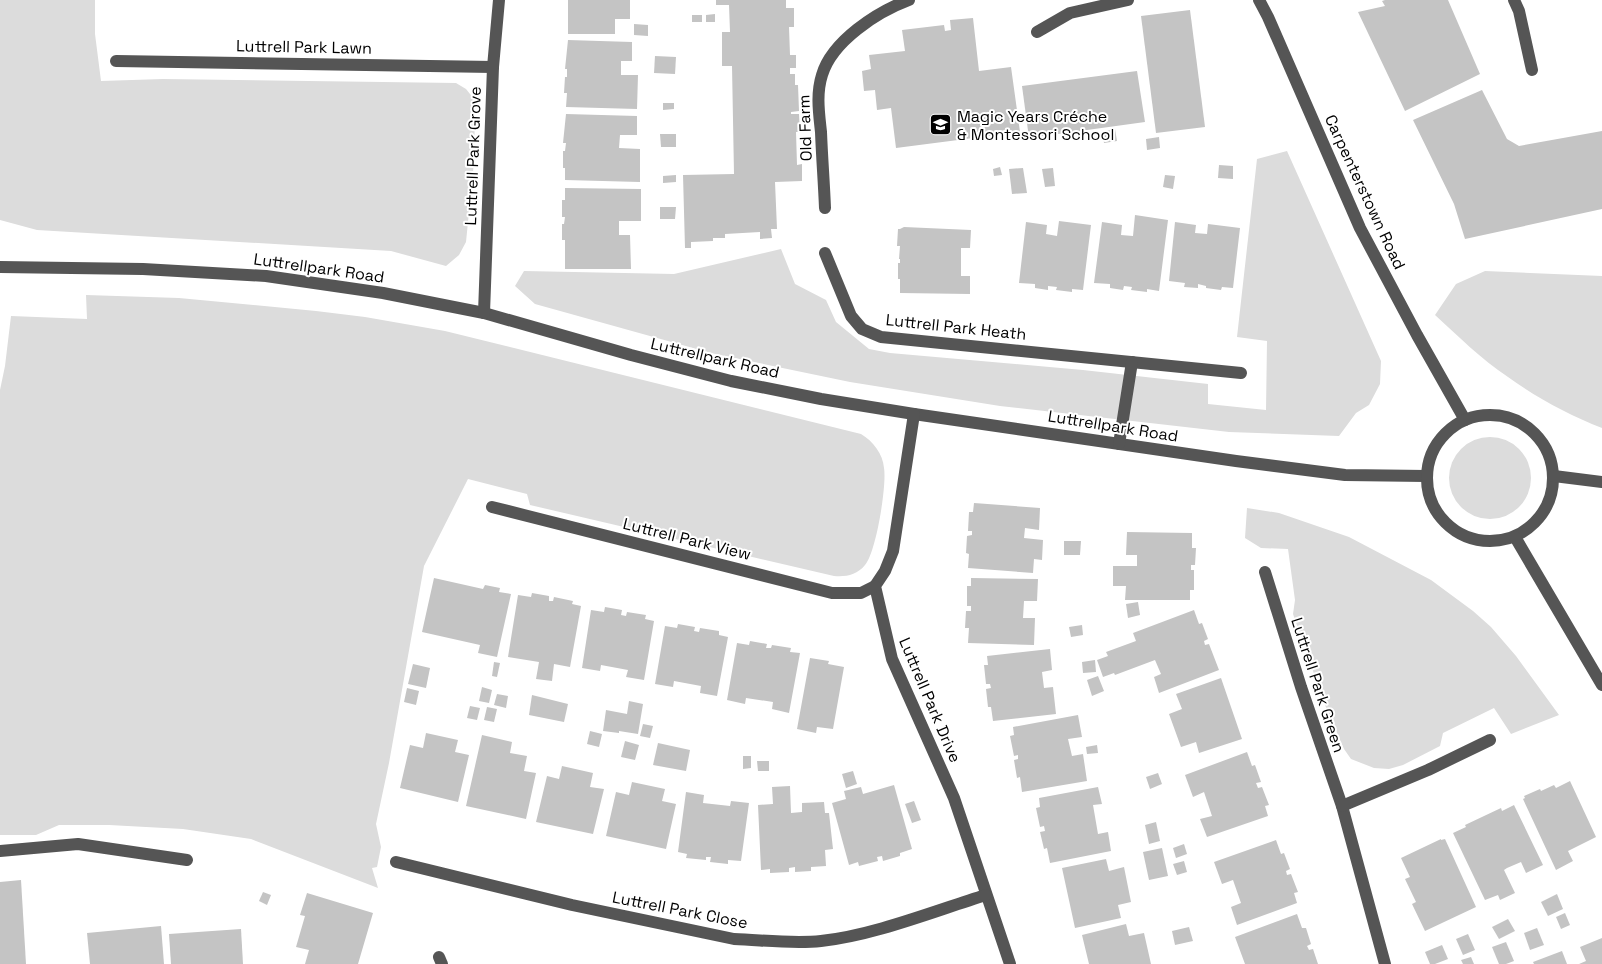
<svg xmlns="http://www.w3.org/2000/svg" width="1602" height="964" font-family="'Space Grotesk',sans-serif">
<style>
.green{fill:#dcdcdc}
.building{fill:#c4c4c4}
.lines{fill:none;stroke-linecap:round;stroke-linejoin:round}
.minor{stroke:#555;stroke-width:12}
.labels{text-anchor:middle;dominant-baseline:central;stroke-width:4;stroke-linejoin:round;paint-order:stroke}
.street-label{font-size:16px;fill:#000;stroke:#fff}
.poi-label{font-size:16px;fill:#000;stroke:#fff;text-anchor:start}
</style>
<rect width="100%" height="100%" fill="#fff"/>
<!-- green -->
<g class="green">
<path d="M0,0H95V34L101,81L163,79L456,83L466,89L474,99L475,110L474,162L466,242L459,255L446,266L391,251L37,230L0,220Z"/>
<path d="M1287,151L1381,361L1380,384L1369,405L1356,413L1339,436L1229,432L1000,406L850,382L711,353L535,304L515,286L524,271L674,274L781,249L795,284L826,300L836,322L869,349L890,353L1083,370L1208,384V404L1266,410L1267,341L1237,337L1257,159Z"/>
<path d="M1485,271L1602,276V428C1569,415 1537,398 1508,377C1481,359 1458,336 1435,315L1456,284Z"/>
<path d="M86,295L179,298L316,311L365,317L445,331L861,434C873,441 883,454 884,468C887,485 876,553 865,565C857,575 846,577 834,576L530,505L527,494L468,479L424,566L389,763L376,824L381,847L377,867L372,868L378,888L251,839L183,829L109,825H59L36,835H0V390L5,366L11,316L87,319Z"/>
<circle cx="1490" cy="478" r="41"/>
<path d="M1247,508L1279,513L1349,537L1431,580L1473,611L1491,627L1516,656L1559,715L1511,734L1494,708L1443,733L1440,746L1403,765L1389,769L1374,768L1351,759L1344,749L1325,705L1293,614L1295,600L1288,549L1261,548L1245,538Z"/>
</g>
<!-- building -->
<g class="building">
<path d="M568,0H630V19H615V34H568Z"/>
<path d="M716,0H786V8H794V27H789L790,55H796V68H790V74H795V85H798L799,111L791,112V114H799L800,132H796L797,165L802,164V181L775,182L777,229H771L772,238L760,239V232L725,234V238H713V241L691,242V248H685L683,175L734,174L732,66H722V32H730L729,5H716Z"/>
<path d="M1385,0H1448L1480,74L1405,111L1358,12L1385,6L1382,1Z"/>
<path d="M1190,10L1205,127L1156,133L1141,16Z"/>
<path d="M715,14V22H706V15Z"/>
<rect x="692" y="15" width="10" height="7"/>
<path d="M973,18L979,71L1011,67L1020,132L896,148L891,108L877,110L875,90L864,91L862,71L871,69L869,55L905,51L902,30L944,25L945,31L951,30L950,20Z"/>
<path d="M634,24L648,25V36L634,35Z"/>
<path d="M568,40L632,42V61H621V75H638L637,109L566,107L567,93H564L565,77H567V69H565Z"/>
<path d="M655,56L676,57L675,74L654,73Z"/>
<path d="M1137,71L1145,122L1029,138L1022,86Z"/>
<path d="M1482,90L1507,139L1519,146L1602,131V209L1465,239L1454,204L1413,120Z"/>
<path d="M663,103H674V109L663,110Z"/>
<path d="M566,114L637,116V135H620L619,148L640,149V182L565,180V168H563V151H565L566,143H563Z"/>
<path d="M1115,129L1117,141L1104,143L1102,132Z"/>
<path d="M660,134H676V147H661Z"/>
<path d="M1159,137L1160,148L1147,150L1146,139Z"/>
<path d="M1219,165L1233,166V179L1218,178Z"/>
<path d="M1000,167L1002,175L994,176L993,169Z"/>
<path d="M1023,168L1027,193L1012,194L1009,169Z"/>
<path d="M1053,168L1055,186L1045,187L1042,169Z"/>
<path d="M676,175V182L663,183V176Z"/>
<path d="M1165,175L1175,176L1173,189L1163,187Z"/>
<path d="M565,188L641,189V221H619V235H630L631,269H565V240H562V224H564L565,217H562V200H565Z"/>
<path d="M660,207H676L675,219H660Z"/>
<path d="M1135,215L1168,220L1159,291L1147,289V292L1131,290L1132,287L1124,286L1123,290L1110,288V284L1094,283L1102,222L1122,225L1121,235L1133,236Z"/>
<path d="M1059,221L1091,225L1083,290L1072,289V292L1056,290L1057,287L1048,286V290L1035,288V284L1019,283L1026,222L1047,225L1046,234L1057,236Z"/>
<path d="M1175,222L1196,225L1195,233L1207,234L1208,224L1240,228L1233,288L1222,287L1221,290L1206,288V286L1198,284V288L1184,287L1185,283L1169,281Z"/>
<path d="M904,227L971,230L970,248H961V276H970V294L900,293V279H898V263H900V259H899L900,246H897L898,229H900Z"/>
<path d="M974,503L1040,508L1039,530L1025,528L1024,538L1043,540L1042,560L1034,559L1033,573L968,568L969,554L966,553L967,536L972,535V531H968L969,512H973Z"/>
<path d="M1127,532L1192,533V548H1196L1195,565H1191V570H1194V590H1190V600H1125L1126,586H1113V566H1137V555H1126Z"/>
<path d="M1064,541H1081L1080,555H1064Z"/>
<path d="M434,578L483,589L485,585L500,588L499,592L511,594L497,657L478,653L480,645L422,632Z"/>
<path d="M971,578L1038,579L1037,601H1024L1023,618H1035L1034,645L968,643L969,628H965L966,611H971V606H967V586H971Z"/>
<path d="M532,593L549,596V601H553L554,597L573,601L572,604L581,606L570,667L554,664L552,681L536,679L539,662L508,657L518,595L531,597Z"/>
<path d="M1138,602L1140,615L1128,618L1126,604Z"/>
<path d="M605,607L622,610L621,615L626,616L627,612L646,615L645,619L654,621L644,680L626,677L628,670L601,665L600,671L582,668L591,610L604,612Z"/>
<path d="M1194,610L1199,624L1202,623L1208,639L1204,641L1205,645L1209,644L1219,670L1159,693L1154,677L1161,674L1155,660L1115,675L1114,673L1103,677L1097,660L1108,656L1106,652L1136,641L1133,633Z"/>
<path d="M678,624L695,627L694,631L699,632L700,628L719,631V635L728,637L717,696L700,693L701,686L674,681L673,687L655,684L665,626L677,628Z"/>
<path d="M1082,625L1083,635L1071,637L1069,627Z"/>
<path d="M750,641L767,644L766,648H771L772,645L791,648L790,652L800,653L789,713L772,709L773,702L746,698L745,704L727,700L737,643L749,645Z"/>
<path d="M1050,649L1052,670L1042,672L1044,688L1053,687L1056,714L993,721L991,707H988L986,689L991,688L990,684H986L984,665H988L987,656Z"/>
<path d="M810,658L829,661L828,664L844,667L833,729L817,727L816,733L797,729Z"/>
<path d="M1095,660L1096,672L1083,673L1082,662Z"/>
<path d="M494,662L500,663L497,677L492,676Z"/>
<path d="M413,664L430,668L426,688L408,684Z"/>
<path d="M1098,676L1104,691L1092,696L1087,680Z"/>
<path d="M1221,678L1242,739L1199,753L1196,742L1181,747L1169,714L1182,709L1176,694Z"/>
<path d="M482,687L492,690L489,703L479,701Z"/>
<path d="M407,688L419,691L416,705L404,702Z"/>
<path d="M497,694L508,696L506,708L494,705Z"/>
<path d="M532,695L568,704L564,722L529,715Z"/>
<path d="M629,701L643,704L638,734L619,731V733L603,731L606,710L627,714Z"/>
<path d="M470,706L480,708L477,720L467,718Z"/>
<path d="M487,707L497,709L494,722L484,720Z"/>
<path d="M1078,715L1082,737L1068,739L1072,756L1083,754L1087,781L1022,792L1020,777L1017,778L1014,760L1018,759V755L1014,756L1010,736L1014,735L1013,727Z"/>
<path d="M643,724L653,726L650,738L640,736Z"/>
<path d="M590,731L602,734L599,747L587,744Z"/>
<path d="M426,733L458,740L455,752L469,755L458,802L400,788L410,745L423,748Z"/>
<path d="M482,735L512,742L510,753L527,756L524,771L536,773L526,819L466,806Z"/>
<path d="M625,741L639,745L635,760L621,757Z"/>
<path d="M658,743L690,750L686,771L653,765Z"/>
<path d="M1097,745L1098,753L1087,754L1086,747Z"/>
<path d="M1247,752L1252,766L1255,765L1261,782L1256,783L1258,788L1262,787L1269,805L1265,806L1268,816L1207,837L1200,819L1212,816L1204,792L1193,797L1185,775Z"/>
<path d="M743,756H751V768L743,769Z"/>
<path d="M757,761H769V771H758Z"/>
<path d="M562,766L593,773L590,787L604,789L593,834L536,822L547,776L559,779Z"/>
<path d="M853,771L857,784L846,788L842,774Z"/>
<path d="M1158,773L1162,784L1150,789L1146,777Z"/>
<path d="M1570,781L1596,837L1568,851L1573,861L1556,870L1523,799L1525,798L1524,796L1540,789L1541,791L1554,785L1556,788Z"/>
<path d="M632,782L665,789L662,801L676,804L666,849L606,836L616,792L629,795Z"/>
<path d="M894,785L912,849L900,853V856L883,861L882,856L877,857L878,861L859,866L858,862L849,865L832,803L846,799L844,791L861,787L863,794Z"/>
<path d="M790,786L791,813L802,812V803L824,802L825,813H829L833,849L825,850L826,866L811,867V871L795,872V867L789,868V872L770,873V869L761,870L758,805L773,804L772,787Z"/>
<path d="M1098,787L1102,804L1093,805L1098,834L1108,832L1111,851L1050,863L1047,848L1044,849L1040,832L1045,831L1044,826L1040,827L1036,808L1040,807L1039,798Z"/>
<path d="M686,792L704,795L703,803L730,806L731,801L749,803L741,861L728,860V864L710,862L711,857H706V860L686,858L687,854L678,852Z"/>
<path d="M914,801L921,820L912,823L905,804Z"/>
<path d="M1514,805L1543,865L1526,873L1521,862L1507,868L1504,870L1515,893L1500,900L1498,895L1485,900L1453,833L1466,827L1465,825L1501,808L1502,811Z"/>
<path d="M1156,822L1160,841L1149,844L1145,825Z"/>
<path d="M1441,839V840L1445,839L1476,907L1425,931L1412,904L1416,902L1405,879L1410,877L1401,858Z"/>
<path d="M1276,840L1281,854L1284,853L1290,869L1286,871L1287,875L1291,874L1298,892L1294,893L1297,903L1237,925L1231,907L1241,903L1233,880L1222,884L1214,862Z"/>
<path d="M1184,844L1187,854L1176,858L1173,848Z"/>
<path d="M1162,848L1168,876L1149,880L1143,852Z"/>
<path d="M1106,859L1109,871L1124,867L1131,902L1118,905L1121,918L1075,928L1062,868Z"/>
<path d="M1184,861L1187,872L1177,875L1173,864Z"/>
<path d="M21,880L26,964H0V882Z"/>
<path d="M263,892L271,895L267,905L259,901Z"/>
<path d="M307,893L373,913L358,964H305L309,950L296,947L305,916L300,915Z"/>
<path d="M1557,894L1563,909L1548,916L1541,902Z"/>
<path d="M1565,913L1570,925L1561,929L1556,917Z"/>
<path d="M1297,914L1302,928H1306L1311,944L1307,946L1309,950L1313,949L1318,964H1245L1235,937Z"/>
<path d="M1508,919L1515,931L1499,939L1492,927Z"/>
<path d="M1126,924L1129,936L1144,933L1151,964H1089L1082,935Z"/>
<path d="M161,926L164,964H90L87,933Z"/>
<path d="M1189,927L1193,941L1175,945L1172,931Z"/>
<path d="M1537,928L1544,945L1530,950L1524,933Z"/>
<path d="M241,929L243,964H171L169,934Z"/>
<path d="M1468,934L1475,950L1463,955L1456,939Z"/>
<path d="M1602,938V964H1579L1586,961L1580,947Z"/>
<path d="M1506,942L1514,961L1506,964H1499L1492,947Z"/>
<path d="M1442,945L1448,959L1435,964H1430L1425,952Z"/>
<path d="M1562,951L1567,964H1534L1533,962Z"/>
<path d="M1471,957L1474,964H1463L1461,960Z"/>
</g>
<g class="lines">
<!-- minor -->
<g class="minor">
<path d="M1259,0L1268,17L1360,228L1417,335L1465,420"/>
<path d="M1514,0L1519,11L1532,70"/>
<path d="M1037,32L1070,13L1128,0"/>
<path d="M116,61L493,67"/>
<path d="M825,208C824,183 822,158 821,132C819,113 816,94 822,75C832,41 877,12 909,0"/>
<path d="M825,253L851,316L862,329L881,337L1241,373"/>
<path d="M0,267L143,269L266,276L383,293L484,313L631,355L731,381L821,399L914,414L1236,461L1345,475L1426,476"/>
<path d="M484,313L493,67L499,0"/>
<path d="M914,414L893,551L885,571L875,586L892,659L954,798L1010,964"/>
<circle cx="1490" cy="478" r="63"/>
<path d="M1119,444L1132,362"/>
<path d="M1554,476L1602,482"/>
<path d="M492,507L832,593H861L875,586"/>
<path d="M1515,537L1602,685"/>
<path d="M1265,572L1301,687L1342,806L1385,964"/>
<path d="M1342,806L1428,770L1490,740"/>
<path d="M0,851L78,844L187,860"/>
<path d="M396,862L572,905L734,939C763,940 792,944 821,941C875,935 934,911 986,895"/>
<path d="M439,957L442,964"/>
</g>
</g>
<!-- icons -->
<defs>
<symbol id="school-square" viewBox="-11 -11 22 22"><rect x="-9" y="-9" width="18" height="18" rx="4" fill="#000" stroke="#fff"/><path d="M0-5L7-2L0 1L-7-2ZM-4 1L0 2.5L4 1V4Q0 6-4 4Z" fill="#fff"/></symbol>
</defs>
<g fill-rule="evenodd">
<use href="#school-square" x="928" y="112" width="25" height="25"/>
</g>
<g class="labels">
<!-- street labels -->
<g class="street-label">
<text transform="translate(304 47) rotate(1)">Luttrell Park Lawn</text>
<text transform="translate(805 128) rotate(-92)">Old Farm</text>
<text transform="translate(473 156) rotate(-88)">Luttrell Park Grove</text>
<text transform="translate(1365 192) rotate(65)">Carpenterstown Road</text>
<text transform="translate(319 268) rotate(8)">Luttrellpark Road</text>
<text transform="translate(956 327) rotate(6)">Luttrell Park Heath</text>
<text transform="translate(715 358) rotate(13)">Luttrellpark Road</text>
<text transform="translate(1113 426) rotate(9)">Luttrellpark Road</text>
<text transform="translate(687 539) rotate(14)">Luttrell Park View</text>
<text transform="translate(1318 685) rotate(72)">Luttrell Park Green</text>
<text transform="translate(930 700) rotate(67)">Luttrell Park Drive</text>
<text transform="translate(680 910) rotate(11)">Luttrell Park Close</text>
</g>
<!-- poi labels -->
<g class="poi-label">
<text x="957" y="116">Magic Years Créche<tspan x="957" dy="18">&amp; Montessori School</tspan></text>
</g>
</g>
</svg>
